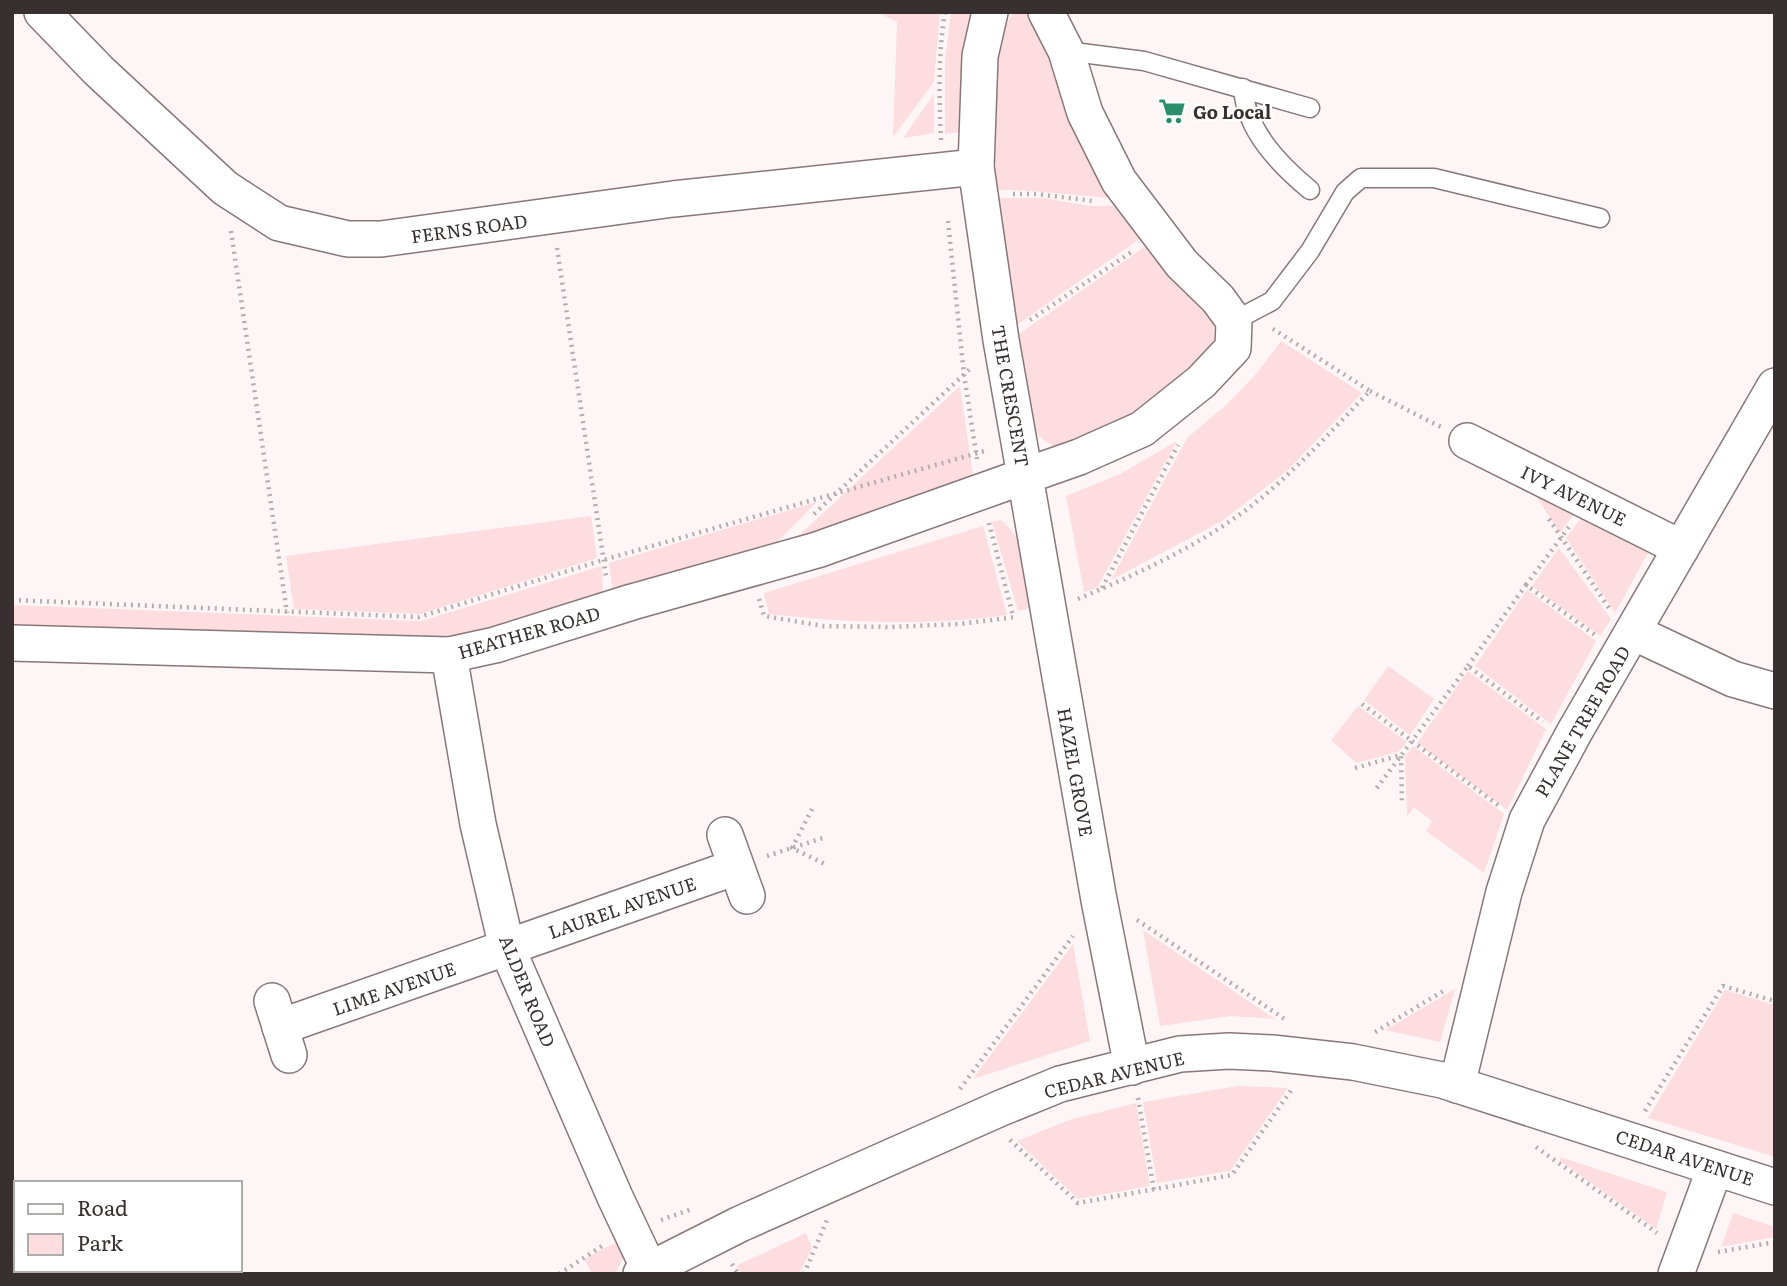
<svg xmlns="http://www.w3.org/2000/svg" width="1787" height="1286" font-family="Literata,serif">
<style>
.green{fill:#fddddf}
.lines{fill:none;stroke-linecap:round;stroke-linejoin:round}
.service-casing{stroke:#887778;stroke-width:21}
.minor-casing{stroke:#887778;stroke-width:38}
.path{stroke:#b4acad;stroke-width:4.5;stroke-dasharray:2 5;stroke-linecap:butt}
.service{stroke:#fff;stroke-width:18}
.minor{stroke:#fff;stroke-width:35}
.labels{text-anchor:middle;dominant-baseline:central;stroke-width:5;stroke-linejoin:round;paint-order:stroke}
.poi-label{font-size:18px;font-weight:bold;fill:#372f30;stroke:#fff;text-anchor:start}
.street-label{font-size:18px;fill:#372f30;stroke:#fff}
</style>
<rect width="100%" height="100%" fill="#fdf5f6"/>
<!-- green -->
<g class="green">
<path d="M877,12H940L934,82L893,137L897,22Z"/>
<path d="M951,12H973L961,132L945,134V61Z"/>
<path d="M1014,12L1029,14L1039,28L1114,198C1073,196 1034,189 994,190C995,154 990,35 1014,12Z"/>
<path d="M934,94V133L903,138Z"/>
<path d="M993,198H1042L1090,206H1119L1141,238L1011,329Z"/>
<path d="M1146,246L1179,286L1207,310L1213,324L1214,338L1211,352L1151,409L1079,445L1052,446L1039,436L1029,413L1016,336Z"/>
<path d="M1281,341L1362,393L1288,470L1222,521L1111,580L1187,438L1226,405L1256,374Z"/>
<path d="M960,386L974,482L794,540Z"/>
<path d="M1177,441L1097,588L1084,592L1066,496L1120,474Z"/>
<path d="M1524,478L1579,507L1560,533Z"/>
<path d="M817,502L774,545L613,594L609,563Z"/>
<path d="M1587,510L1640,535L1648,553L1615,613L1566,538Z"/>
<path d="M591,516L597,558L420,614L294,609L286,556Z"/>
<path d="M1001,520C1030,545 1027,571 1033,607L1018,611L992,522Z"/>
<path d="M983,526L1007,615C928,626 849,623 769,614L764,593Z"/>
<path d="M1559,548L1611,619L1600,636L1532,586Z"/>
<path d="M602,566L603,598L462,642L12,626V605L421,621Z"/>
<path d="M1527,590L1596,641L1551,724L1475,666Z"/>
<path d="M1388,666L1434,699L1410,735L1364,700Z"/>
<path d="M1468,671L1546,729L1507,810L1417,743Z"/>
<path d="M1358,706L1407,742L1398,752L1356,763L1331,740Z"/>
<path d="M1413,746L1504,814L1484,873L1426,831L1432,821L1414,807L1407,816L1405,756Z"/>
<path d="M1143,930L1275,1019L1231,1016L1160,1026Z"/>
<path d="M1073,944L1090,1041L973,1079Z"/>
<path d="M1455,989L1440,1042L1385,1030Z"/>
<path d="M1725,990L1775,1005V1157L1648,1118Z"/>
<path d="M1238,1086L1288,1088L1230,1171L1157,1183L1143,1102Z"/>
<path d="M1136,1103L1150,1186L1078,1199L1017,1141L1069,1120Z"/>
<path d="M1560,1157L1667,1192L1656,1229L1560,1161Z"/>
<path d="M1733,1213L1775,1227V1237L1721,1247Z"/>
<path d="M806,1233L812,1248L799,1274H742L736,1266Z"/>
<path d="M624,1238L623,1258L616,1272L593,1274L584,1259Z"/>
</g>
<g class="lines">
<defs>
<g id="service">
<path d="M1066,51L1144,61L1310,108"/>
<path d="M1243,88C1246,131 1279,164 1310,190"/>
<path d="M1234,321L1272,301L1310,251L1345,192L1361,178H1434L1600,218"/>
</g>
<g id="minor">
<path d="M42,12L99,71L225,188L279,223L348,239H381L673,199L976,167"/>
<path d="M990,12L980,56L976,167L1001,340L1025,476L1079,457L1142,429L1201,382L1233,348L1234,321L1218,299L1182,264L1119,181L1085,113L1066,51L1046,12"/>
<path d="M1467,441L1681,548"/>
<path d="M1633,632L1733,679L1775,691"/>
<path d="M12,643L449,655L495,645L632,602L817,550L1025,476L1099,900L1132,1067"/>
<path d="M449,655L478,824L507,948L615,1197L649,1269"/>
<path d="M725,835L747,896"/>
<path d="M272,1001L289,1055"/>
<path d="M280,1027L736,867"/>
<path d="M1457,1085L1504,892L1527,820L1575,731L1775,386"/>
<path d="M641,1274L740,1224L1001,1108L1060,1084L1180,1054L1229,1051L1272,1053L1353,1062L1442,1080L1775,1187"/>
<path d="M1676,1274L1715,1168"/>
</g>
</defs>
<!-- service casing -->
<use href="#service" class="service-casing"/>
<!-- minor casing -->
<use href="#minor" class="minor-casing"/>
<!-- path -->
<g class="path">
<path d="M941,140C939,97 938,55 945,12"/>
<path d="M1013,194H1036L1094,201"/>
<path d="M948,221L964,375L977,459"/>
<path d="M231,231L287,613"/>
<path d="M557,248L606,576"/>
<path d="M1030,320L1133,251"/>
<path d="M1370,391L1441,427"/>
<path d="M814,514L972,367"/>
<path d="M1549,519L1609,608"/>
<path d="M989,523L1013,616"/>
<path d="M1526,585L1569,527"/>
<path d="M1102,588L1178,445"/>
<path d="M759,599L764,616L823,626L890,627L959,624L1016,617"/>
<path d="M1078,599C1141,572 1206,543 1260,499C1300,466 1334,428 1370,391L1270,327"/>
<path d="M12,600L419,617L603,560L988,450"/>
<path d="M1468,666L1526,585L1595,635"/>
<path d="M1362,704L1412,741L1376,789"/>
<path d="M1355,768L1401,755L1402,805"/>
<path d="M1498,805L1412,741L1468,666L1543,722"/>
<path d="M812,809L792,848L827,865"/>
<path d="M767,856L823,838"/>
<path d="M1137,920L1286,1020"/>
<path d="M1375,1032L1445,990"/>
<path d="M960,1089L1073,936"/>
<path d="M1138,1098L1154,1190"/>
<path d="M1645,1111L1723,986L1775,1001"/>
<path d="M1010,1140L1078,1203L1232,1175L1292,1089"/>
<path d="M1536,1147L1657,1233"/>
<path d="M661,1220L692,1209"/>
<path d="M12,1232L16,1244"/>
<path d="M1718,1252L1775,1242"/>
<path d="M732,1264L738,1274"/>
<path d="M37,1270L40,1274"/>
<path d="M559,1274L602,1246"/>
<path d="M804,1274L827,1220"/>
</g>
<!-- service -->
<use href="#service" class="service"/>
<!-- minor -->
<use href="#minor" class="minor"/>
</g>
<!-- icons -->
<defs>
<symbol id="supermarket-bare" viewBox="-9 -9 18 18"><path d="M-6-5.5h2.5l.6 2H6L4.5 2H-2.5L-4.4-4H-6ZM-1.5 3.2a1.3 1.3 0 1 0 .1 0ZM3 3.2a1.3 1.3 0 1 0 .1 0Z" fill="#2a8f6a" stroke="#fff" stroke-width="2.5" paint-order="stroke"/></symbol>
</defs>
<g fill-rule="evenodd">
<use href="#supermarket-bare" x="1153" y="92" width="38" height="38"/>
</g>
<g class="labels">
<!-- poi labels -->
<g class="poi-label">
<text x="1193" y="111">Go Local</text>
</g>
<!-- street labels -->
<g class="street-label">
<text transform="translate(469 228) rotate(-8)">FERNS ROAD</text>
<text transform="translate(1011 396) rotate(80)">THE CRESCENT</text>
<text transform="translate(1574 495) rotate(26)">IVY AVENUE</text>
<text transform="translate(529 632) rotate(-16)">HEATHER ROAD</text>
<text transform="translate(1582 721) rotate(-60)">PLANE TREE ROAD</text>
<text transform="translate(1076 772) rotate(80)">HAZEL GROVE</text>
<text transform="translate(622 907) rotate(-19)">LAUREL AVENUE</text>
<text transform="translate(394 988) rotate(-19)">LIME AVENUE</text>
<text transform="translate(528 991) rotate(68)">ALDER ROAD</text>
<text transform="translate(1114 1074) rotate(-14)">CEDAR AVENUE</text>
<text transform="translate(1685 1157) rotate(18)">CEDAR AVENUE</text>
</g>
</g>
<!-- border -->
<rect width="1787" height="1286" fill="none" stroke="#372f30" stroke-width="28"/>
<!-- legend -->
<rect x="14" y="1181" width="228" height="91" fill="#ffffff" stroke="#afacac" stroke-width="2"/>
<rect x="28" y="1204" width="35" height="10" fill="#ffffff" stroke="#afacac" stroke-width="2"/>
<text x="77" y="1216" font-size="21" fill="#372f30">Road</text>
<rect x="28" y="1234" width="35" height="21" fill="#fddddf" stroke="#afacac" stroke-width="2"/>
<text x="77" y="1251" font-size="21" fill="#372f30">Park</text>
</svg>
